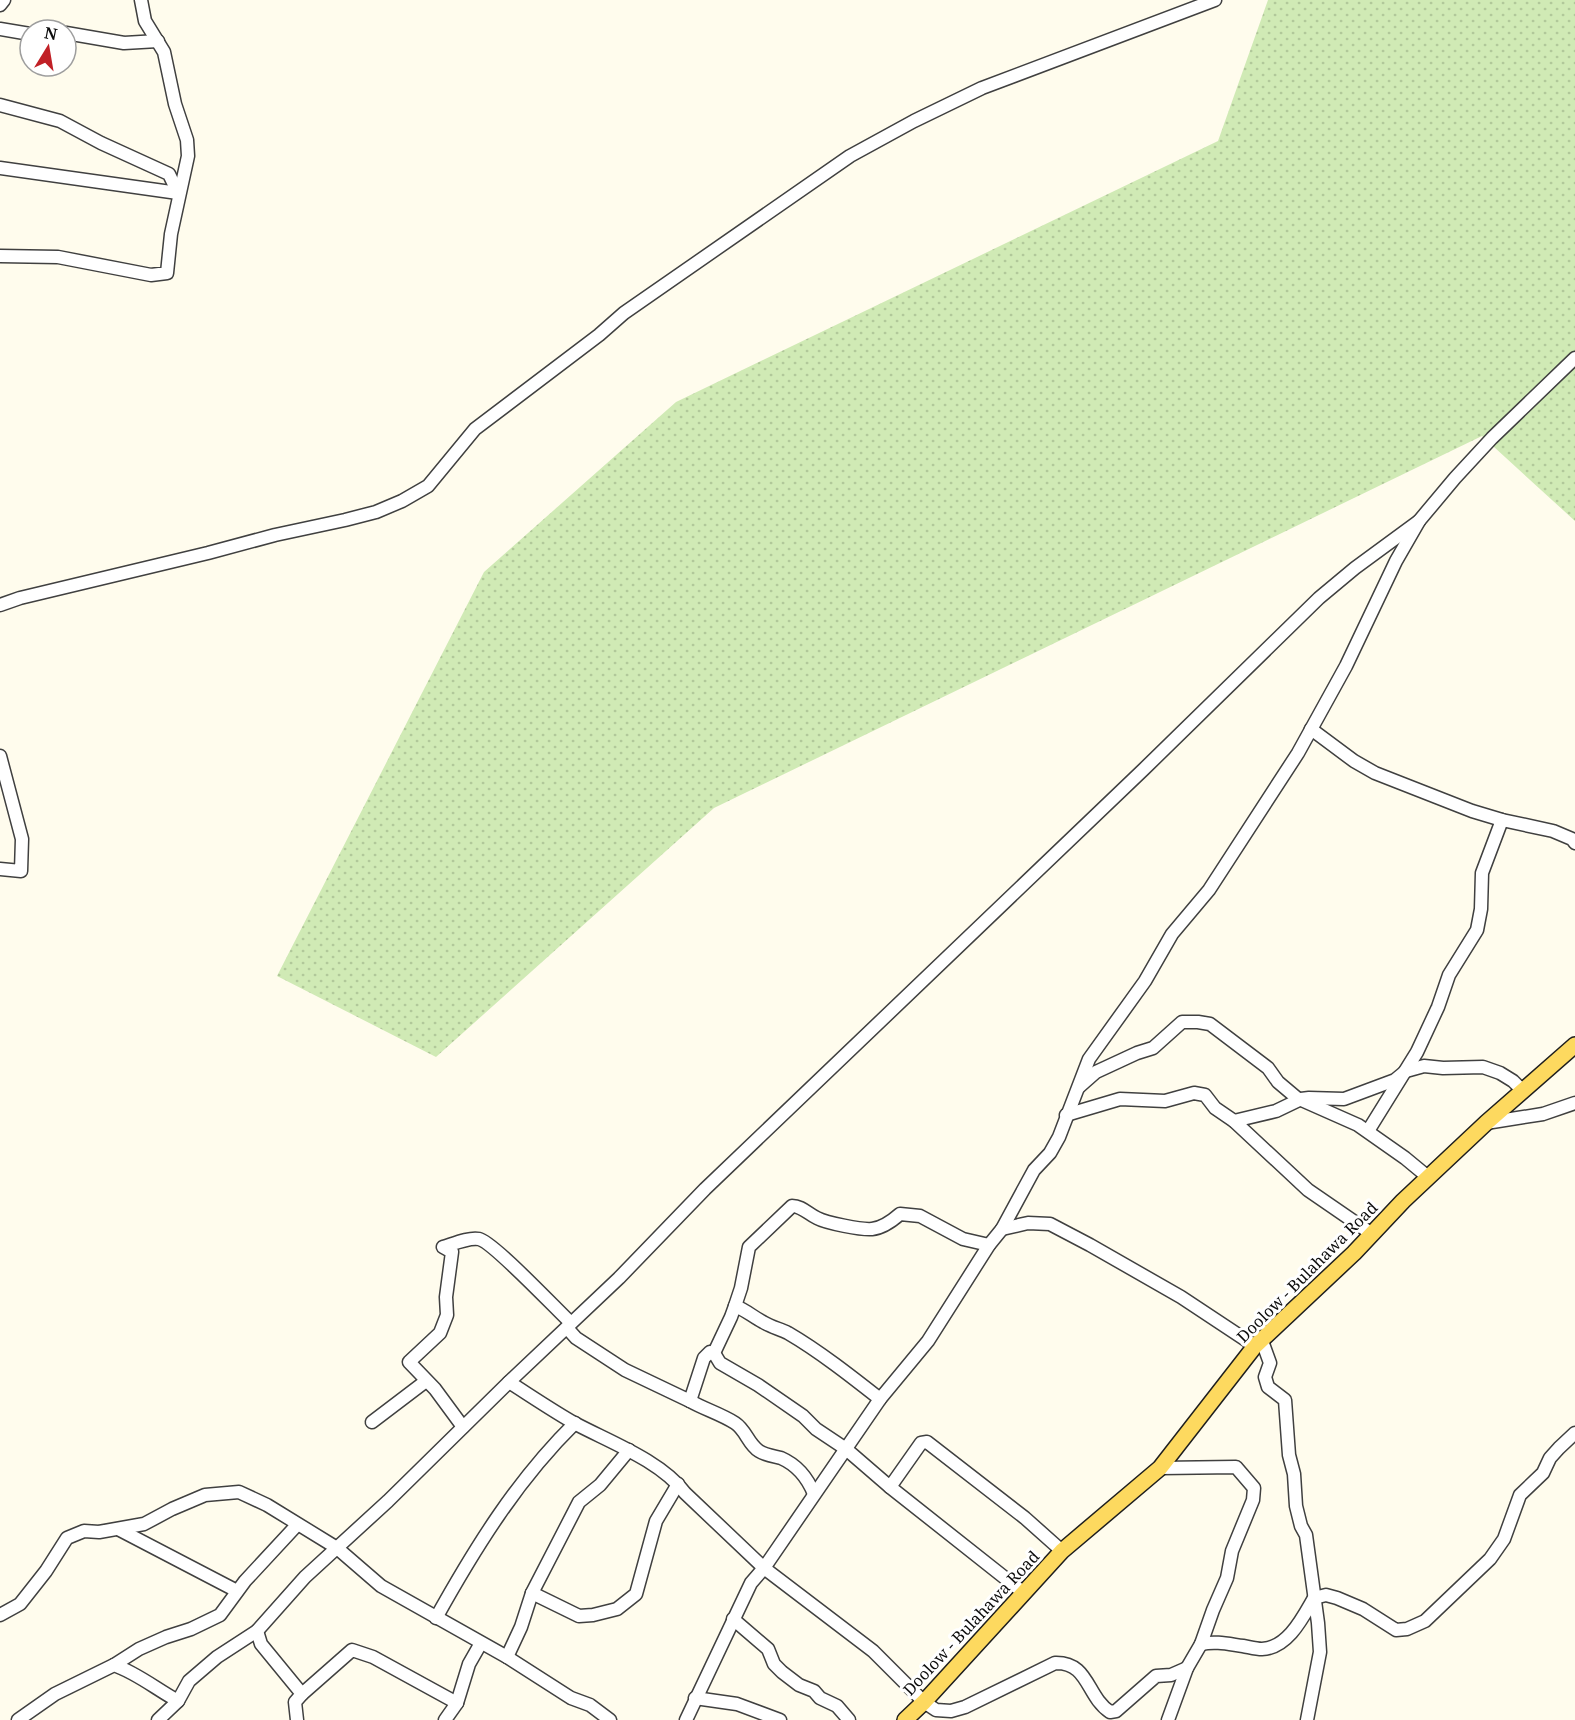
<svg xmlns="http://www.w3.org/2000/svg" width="1575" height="1720" font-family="'Noto Serif',serif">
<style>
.grass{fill:url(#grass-dots)}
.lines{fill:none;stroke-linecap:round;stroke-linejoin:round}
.minor-casing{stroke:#404040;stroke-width:15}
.major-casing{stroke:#1e1e1e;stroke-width:18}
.minor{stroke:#fff;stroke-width:12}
.major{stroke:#fdd95f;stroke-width:15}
.labels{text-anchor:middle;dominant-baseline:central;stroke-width:6;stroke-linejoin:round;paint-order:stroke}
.street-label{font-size:16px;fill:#0d0d0d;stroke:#fff}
</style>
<defs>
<pattern id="grass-dots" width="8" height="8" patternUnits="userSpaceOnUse" patternTransform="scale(1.5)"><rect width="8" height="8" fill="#d0eab5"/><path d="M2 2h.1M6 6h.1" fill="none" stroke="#b1c89a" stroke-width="1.8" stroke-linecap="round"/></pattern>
</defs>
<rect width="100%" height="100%" fill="#fffced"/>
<!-- grass -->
<path class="grass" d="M1268,0H1575V521L1482,436L714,808L436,1057L277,976L484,572L676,402L1218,141Z"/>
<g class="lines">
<defs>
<g id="minor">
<path d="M0,5L4,0"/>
<path d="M0,29L30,34"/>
<path d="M66,33L124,43L158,41"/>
<path d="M0,105L60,121L101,143L169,174L178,193"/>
<path d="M0,168L178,193"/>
<path d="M0,256L58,257L151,275L167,273L171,234L188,156L187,140L175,104L164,52L145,21L141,0"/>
<path d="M0,605L20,598L208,553L275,535L345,520L376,512L402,501L428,486L475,429L599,335L624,313L850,156L914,121L982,88L1215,0"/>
<path d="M1311,729L1354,761L1375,773L1472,811L1502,820L1553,831L1572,839L1575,843"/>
<path d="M0,756L22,839L21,871L0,869"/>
<path d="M1079,1087L1096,1072L1137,1053L1153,1048L1182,1022H1198L1210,1024L1268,1068L1278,1082L1297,1098L1358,1125L1405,1158L1428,1177"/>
<path d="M1066,1115L1120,1099L1165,1101L1194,1093L1205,1095L1215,1108L1234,1121L1308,1190L1372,1234"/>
<path d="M1234,1121L1276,1111L1301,1099L1309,1098L1344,1099L1395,1080L1406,1071L1424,1066L1443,1068L1483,1067L1500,1073L1513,1081L1522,1090"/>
<path d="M1486,1123L1543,1114L1575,1103"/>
<path d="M1368,1131L1417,1052L1438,1007L1449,975L1477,930L1481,909L1482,873L1502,820"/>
<path d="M1002,1229L1028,1223L1050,1224L1090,1245L1181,1297L1255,1346"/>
<path d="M735,1306L741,1288L749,1247L792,1206C802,1206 808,1214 817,1218C826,1223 862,1230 872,1229C883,1228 892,1221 900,1214L920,1216L963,1239L989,1245"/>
<path d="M567,1328L576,1338L625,1370L690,1401L704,1358L710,1352L714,1353L720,1363L758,1385L803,1416L816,1429L846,1449L890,1487L921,1443L927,1442L1025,1518L1062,1551"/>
<path d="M1262,1341L1270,1363L1265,1377L1268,1387L1285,1400L1289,1455L1294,1474L1296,1506L1301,1526L1306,1535L1318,1623L1320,1652L1307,1720"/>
<path d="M714,1353L731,1317L735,1306C746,1310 753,1317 763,1322C771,1327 780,1329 788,1333C819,1351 852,1377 880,1399"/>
<path d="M509,1382C531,1396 553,1411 576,1424C610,1442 661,1461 685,1493L764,1568L873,1651L924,1702L936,1710L951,1711L965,1707L1055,1663C1089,1662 1086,1696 1110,1712L1116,1711L1156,1676L1171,1675L1187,1668"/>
<path d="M690,1401C704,1409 721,1414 735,1423C746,1430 748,1444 759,1451C765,1455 773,1456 781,1458C797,1465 808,1479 814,1494"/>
<path d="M372,1422L426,1381"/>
<path d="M463,1427L435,1389L409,1362L440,1333L447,1315L446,1297L452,1252L443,1247C453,1244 469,1237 479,1239C493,1242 556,1309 571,1323"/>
<path d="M1160,1468L1236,1467L1254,1488L1253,1500L1232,1551L1227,1578L1213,1610L1201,1644L1187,1668L1168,1720"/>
<path d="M890,1487L1024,1593"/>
<path d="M120,1530L237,1591"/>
<path d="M532,1593L579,1616L593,1615L617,1609L636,1594L656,1521L678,1484"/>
<path d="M0,1615L20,1604L46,1571L67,1538L84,1531L99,1532L144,1524L172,1509L205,1495L239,1492L267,1505L337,1548L381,1586L507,1657L571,1698L590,1705L610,1720"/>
<path d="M436,1618C475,1548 517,1480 575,1423"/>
<path d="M733,1619L768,1649L774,1664L782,1672L799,1685L814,1691L820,1698L837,1706L849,1720"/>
<path d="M257,1631L261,1644L302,1694L295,1702L297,1720"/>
<path d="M1201,1644C1216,1641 1228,1644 1243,1646C1249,1647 1256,1649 1262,1649C1288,1648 1303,1617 1314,1598L1326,1595L1337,1598L1363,1609L1396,1630L1407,1629L1425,1621L1490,1559L1504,1539L1520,1495L1543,1473L1550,1458L1559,1448L1575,1433"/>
<path d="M507,1657L521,1627L532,1593L579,1502L600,1485L629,1450"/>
<path d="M114,1665L139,1649L166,1637L191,1629L220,1615L245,1581L297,1525"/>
<path d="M302,1694L352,1650L373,1657L457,1703"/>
<path d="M695,1698L737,1704L780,1720"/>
<path d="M18,1720L55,1694L114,1665C137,1673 156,1689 178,1701"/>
<path d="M158,1720L178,1701L189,1681L217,1657L257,1631L305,1577L388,1501L509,1382L619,1278L705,1189L1144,769L1319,598L1355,568L1419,521"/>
<path d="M445,1720L457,1703L469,1664L481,1643"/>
<path d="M686,1720L751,1583L764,1568L880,1399L928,1341L989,1245L1002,1229L1034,1170L1050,1153L1059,1137L1089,1059L1145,981L1172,934L1209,890L1298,753L1346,666L1396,561L1419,521L1455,478L1492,438L1575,358"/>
</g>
<path id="major" d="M905,1720L924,1702L1062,1551L1160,1468L1255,1346L1354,1253L1403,1201L1486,1123L1575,1045"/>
</defs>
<!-- minor casing -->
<use href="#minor" class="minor-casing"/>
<!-- major casing -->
<use href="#major" class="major-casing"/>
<!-- minor -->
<use href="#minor" class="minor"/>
<!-- major -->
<use href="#major" class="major"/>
</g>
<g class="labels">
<!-- street labels -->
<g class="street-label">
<text transform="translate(1307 1272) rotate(-45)">Doolow - Bulahawa Road</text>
<text transform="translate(971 1623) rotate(-47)">Doolow - Bulahawa Road</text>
</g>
</g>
<!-- north arrow -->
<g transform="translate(48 48) rotate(11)"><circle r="28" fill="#ffffff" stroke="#9e9e9e" stroke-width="1.5"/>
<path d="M0-4.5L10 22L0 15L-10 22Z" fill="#c12026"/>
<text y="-9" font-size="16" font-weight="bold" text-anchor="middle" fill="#0d0d0d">N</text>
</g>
</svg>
